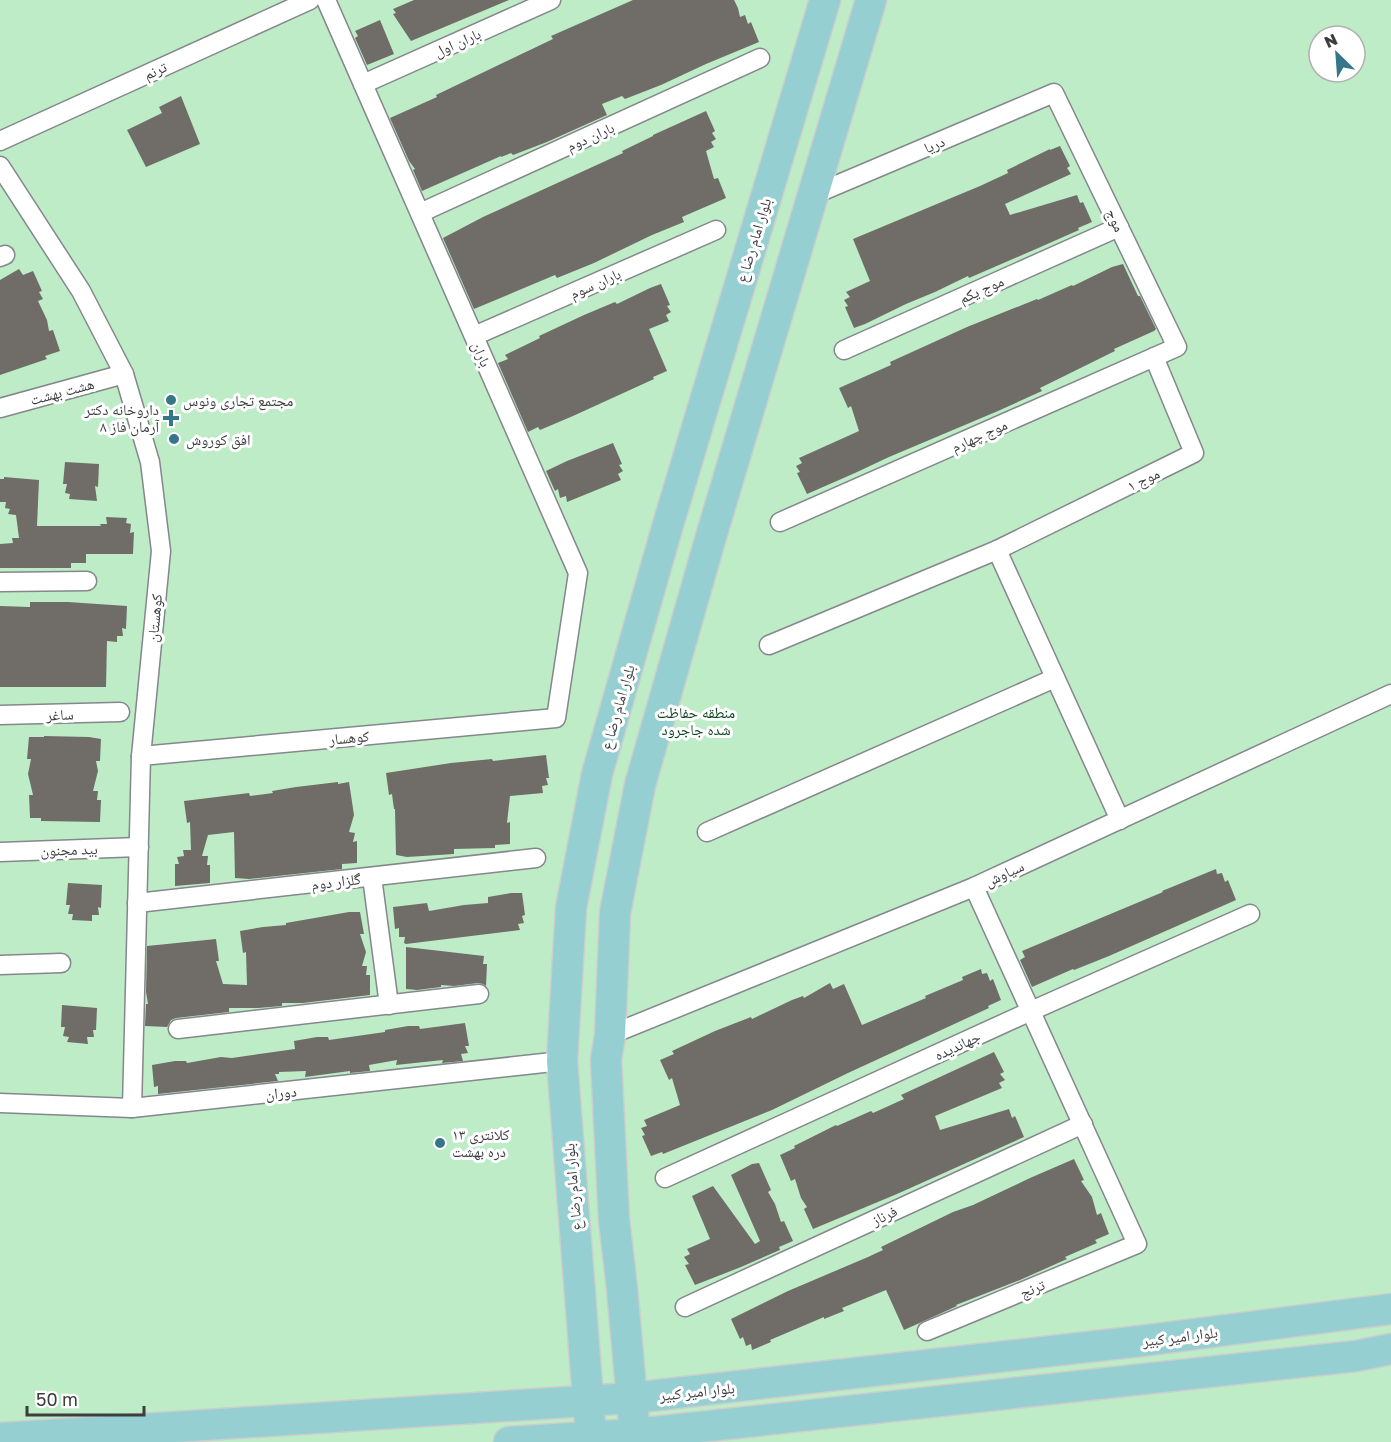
<svg xmlns="http://www.w3.org/2000/svg" width="1391" height="1442" font-family="'Golos Text','Noto Naskh Arabic',sans-serif">
<style>
.green{fill:#beecc7;fill-rule:evenodd}
.building{fill:#706d68}
.lines{fill:none;stroke-linecap:round;stroke-linejoin:round}
.minor-casing{stroke:#84878c;stroke-width:21}
.primary-casing{stroke:#cccdcd;stroke-width:33}
.minor{stroke:#fff;stroke-width:18}
.primary{stroke:#95cfd1;stroke-width:30}
.poi-dot{fill:#357789;stroke:#fff;stroke-width:2}
.labels{text-anchor:middle;dominant-baseline:central;stroke-width:6;stroke-linejoin:round;paint-order:stroke}
.street-label{font-size:15px;fill:#3b3d3f;stroke:#fff}
.poi-label{font-size:15px;fill:#3b3d3f;stroke:#fff;text-anchor:start}
.park-label{font-size:15px;fill:#0d4420;stroke:#fff}
</style>
<rect width="100%" height="100%" fill="#ebeff4"/>
<!-- green -->
<path class="green" d="M0,0H1391V1442H0ZM1319,36H1355V72H1319Z"/>
<!-- building -->
<g class="building">
<path d="M414,0H509L411,41L393,14L396,13L393,9Z"/>
<path d="M633,0H734L738,8L740,17L745,15L748,24L751,22L759,42L706,64L661,85L625,99L622,96L602,104L607,115L547,142L513,155L511,153L501,157V156L422,191L413,170L415,169L409,161L390,118L437,97L436,95L553,39L551,36Z"/>
<path d="M380,20L394,54L367,65L355,38L358,36L355,31Z"/>
<path d="M181,96L200,144L146,167L127,130L162,113L159,107Z"/>
<path d="M706,111L715,131L712,133L716,139L711,142L714,147L706,151L714,179L718,178L726,198L682,217L684,222L652,235L594,263L557,278L555,275L474,309L443,238L483,217L623,153L622,151L653,136V135Z"/>
<path d="M1060,146L1070,166L1067,168L1071,174L1005,204L1010,215L1077,195L1080,203L1083,202L1092,222L1078,228L1079,230L1036,249L969,278L968,276L935,292L906,304L865,324L854,328L845,307L848,306L844,300L850,297L846,292L870,281L853,239L980,186L1008,173L1007,170L1050,149V150Z"/>
<path d="M1123,264L1138,296H1140L1156,329L1154,331L1114,349L1115,351L1040,388L1042,391L998,411L889,457L855,473L807,494L797,473L800,472L796,466L802,463L799,458L859,431L851,406L848,408L839,388L891,365L890,362L967,327L1037,299L1038,300L1072,285L1073,286L1112,267Z"/>
<path d="M19,269L23,275L33,271L42,291L39,292L43,299L38,301L47,320L49,331L53,330L60,351L45,356L47,359L0,375V280Z"/>
<path d="M661,284L670,305L667,306L671,312L666,315L669,321L649,329L667,371L653,377L654,379L573,416L540,430L538,427L528,432L498,363L508,359L505,355L540,338L539,336L584,315L615,302L617,304L650,288Z"/>
<path d="M613,443L622,464L619,465L623,471L618,474L621,480L567,502L566,496L560,498L558,489L555,491L546,471L567,461Z"/>
<path d="M65,462L99,464L98,487L95,486L97,501L69,499L70,494L65,493L67,484H63Z"/>
<path d="M4,477L39,480L37,526H101L100,524H107L106,517L127,518L126,523L131,524L130,533L134,532L133,554H86V563H71V568H0V544L13,543L12,538H19L16,515L8,514L10,509L5,508L6,502H0V479H4Z"/>
<path d="M30,602H68L127,606L126,629L122,628L123,636H117V642L107,641L106,687H0V606L30,607Z"/>
<path d="M44,736L89,737L101,739L100,761H96L98,771L93,791H98L97,800H101L100,822L41,821V818H30L29,795H33L28,774L31,759H27L29,737H44Z"/>
<path d="M546,755L549,778H546L548,785L542,786L543,793L510,796L507,823L510,822V844L495,845V848L454,849V854L407,857L396,855L395,809H394L393,802L392,794L389,795L386,773L451,763L492,759L493,761Z"/>
<path d="M338,782V784L349,782L354,815L349,832L355,833L353,842L357,841V863L342,864V869L249,879L235,878L234,832L208,835L202,856H208L207,865H210V883L175,886V864H179L177,857L184,856L183,850H191L190,822L187,823L184,801L249,793L250,796L273,793L272,791L296,787Z"/>
<path d="M1216,869L1217,874L1222,873L1225,882L1228,880L1236,900L1109,956L1074,970L1073,969L1032,987L1020,960L1025,957L1022,951L1163,892L1162,891Z"/>
<path d="M68,883L102,885L101,908L98,907L99,915H92V921L72,920L73,914H68L70,905H66Z"/>
<path d="M511,893H522L525,915L522,916L524,923L518,924L520,930L406,944L404,943L405,937H399V928L395,929L393,907L427,903L429,911L464,905L488,903V897Z"/>
<path d="M349,912H360L364,934H360L366,952L362,966H367L366,975H370V995L303,1003H282V1006L258,1008H229V1012L176,1018L171,1020L167,1027L145,1026L146,1004H148L146,992L147,946L216,939L219,961H216L223,984L247,985L246,952L243,953L240,931L263,927L286,925V923Z"/>
<path d="M406,947L484,956L483,964H487L486,986L483,984L478,983L454,986L441,985V987L417,990L406,989Z"/>
<path d="M981,969L982,974L987,973L990,981L993,979L1001,1000L988,1006L989,1008L848,1073L772,1110L663,1154L662,1152L651,1156L642,1136L645,1135L641,1128L647,1126L644,1120L680,1105L672,1078L669,1080L660,1060L674,1054L672,1051L715,1031L751,1017L752,1019L792,1000L803,996L804,998L830,983L833,989L844,984L862,1025L926,998L925,996L963,980L962,977Z"/>
<path d="M62,1005L97,1008L96,1030H93L94,1037H87L88,1044L67,1042L69,1037L63,1036L65,1027H61Z"/>
<path d="M465,1023L469,1046H465L468,1053L461,1054L463,1061L442,1063L443,1060L396,1065L397,1060L369,1065L370,1071L350,1073V1071L305,1077L306,1071L279,1072V1074H275L278,1081L158,1094V1086L154,1087L152,1065L175,1061H186L187,1063L221,1057L232,1058L295,1049L294,1041L317,1037H328L329,1040L385,1032V1030L408,1026H419L420,1029Z"/>
<path d="M994,1052L1004,1072L1000,1074L1005,1080L999,1083L1002,1088L935,1116L940,1130L1009,1109L1012,1118L1015,1116L1024,1137L897,1194L813,1229L804,1209L807,1207L801,1198L795,1179L791,1181L780,1155L795,1148L794,1146L836,1125L837,1126L871,1111L873,1113L904,1099L901,1095Z"/>
<path d="M1074,1159L1084,1180L1081,1181L1092,1197L1097,1215L1101,1213L1109,1234L1095,1240L1097,1243L1065,1257L1067,1259L1020,1280L956,1305L957,1306L904,1330L886,1290L842,1308L844,1311L824,1319V1317L770,1340L771,1342L752,1350L751,1344L746,1346L743,1337L740,1339L731,1319L788,1291L868,1257L883,1250L881,1247L953,1212L973,1205L1030,1178Z"/>
<path d="M759,1163L771,1190L768,1192L775,1204L781,1222L784,1221L793,1241L779,1247L780,1250L741,1267L695,1285L685,1265L689,1264L684,1257L690,1254L687,1249L710,1239L692,1196L713,1186L755,1244L760,1241L731,1175L752,1164Z"/>
</g>
<g class="lines">
<defs>
<g id="minor">
<path d="M363,84L551,0"/>
<path d="M0,141L310,0"/>
<path d="M0,166L81,291L124,374L150,462L161,551L141,756L132,1108"/>
<path d="M420,213L760,58"/>
<path d="M0,257L5,255"/>
<path d="M474,336L716,230"/>
<path d="M844,350L1119,227"/>
<path d="M0,408L124,374"/>
<path d="M780,522L1177,347L1054,93L813,195"/>
<path d="M997,550L1120,820"/>
<path d="M0,582L87,581"/>
<path d="M769,645L997,550L1194,453L1154,357"/>
<path d="M0,715L120,712"/>
<path d="M141,756L556,718L578,573L326,0"/>
<path d="M707,832L1055,678"/>
<path d="M0,852L139,847"/>
<path d="M372,877L389,1005"/>
<path d="M137,903L536,858"/>
<path d="M0,965L61,963"/>
<path d="M178,1029L479,994"/>
<path d="M610,1035L974,887L1391,694"/>
<path d="M0,1103L132,1108L562,1061"/>
<path d="M665,1178L1031,1011L1250,914"/>
<path d="M685,1307L1083,1124"/>
<path d="M927,1331L1137,1244L974,887"/>
</g>
<g id="primary">
<path d="M635,1434L622,1288L614,1220L606,1060L610,1035L615,913L640,785L710,540L871,0"/>
<path d="M591,1437L562,1061L571,908L597,774L667,528L825,0"/>
<path d="M0,1438L632,1398L1141,1341L1391,1309"/>
<path d="M509,1442L635,1434L1356,1356L1391,1349"/>
</g>
</defs>
<!-- minor casing -->
<use href="#minor" class="minor-casing"/>
<!-- primary casing -->
<use href="#primary" class="primary-casing"/>
<!-- minor -->
<use href="#minor" class="minor"/>
<!-- primary -->
<use href="#primary" class="primary"/>
</g>
<!-- markers -->
<g class="poi-dot">
<circle cx="171" cy="400" r="6"/>
<path d="M168 409h6v6h6v6h-6v6h-6v-6h-6v-6h6z"/>
<circle cx="174" cy="439" r="6"/>
<circle cx="440" cy="1143" r="6"/>
</g>
<g class="labels">
<!-- street labels -->
<g class="street-label">
<text transform="translate(457 42) rotate(-24)">باران اول</text>
<text transform="translate(155 70) rotate(-24)">ترنم</text>
<text transform="translate(590 136) rotate(-24)">باران دوم</text>
<text transform="translate(934 144) rotate(-23)">دریا</text>
<text transform="translate(1116 220) rotate(64)">موج</text>
<text transform="translate(753 240) rotate(-73)">بلوار امام رضا ع</text>
<text transform="translate(595 283) rotate(-24)">باران سوم</text>
<text transform="translate(981 289) rotate(-24)">موج یکم</text>
<text transform="translate(482 354) rotate(66)">باران</text>
<text transform="translate(62 391) rotate(-15)">هشت بهشت</text>
<text transform="translate(979 435) rotate(-24)">موج چهارم</text>
<text transform="translate(1143 479) rotate(-26)">موج ۱</text>
<text transform="translate(154 618) rotate(-85)">کوهستان</text>
<text transform="translate(617 707) rotate(-74)">بلوار امام رضا ع</text>
<text transform="translate(60 714) rotate(-2)">ساغر</text>
<text transform="translate(349 737) rotate(-5)">کوهسار</text>
<text transform="translate(69 849) rotate(-2)">بید مجنون</text>
<text transform="translate(1004 873) rotate(-25)">سیاوش</text>
<text transform="translate(336 881) rotate(-7)">گلزار دوم</text>
<text transform="translate(957 1045) rotate(-25)">جهاندیده</text>
<text transform="translate(281 1092) rotate(-6)">دوران</text>
<text transform="translate(572 1187) rotate(-95)">بلوار امام رضا ع</text>
<text transform="translate(884 1215) rotate(-25)">فرناز</text>
<text transform="translate(1032 1288) rotate(-22)">ترنج</text>
<text transform="translate(1180 1336) rotate(-7)">بلوار امیر کبیر</text>
<text transform="translate(697 1391) rotate(-6)">بلوار امیر کبیر</text>
</g>
<!-- poi labels -->
<g class="poi-label">
<text x="183" y="400">مجتمع تجاری ونوس</text>
<text x="159" y="409" text-anchor="end">داروخانه دکتر<tspan x="159" dy="17">آرمان فاز ۸</tspan></text>
<text x="186" y="439">افق کوروش</text>
<text x="452" y="1134">کلانتری ۱۳<tspan x="452" dy="17">دره بهشت</tspan></text>
</g>
<!-- park labels -->
<g class="park-label">
<text x="696" y="712">منطقه حفاظت<tspan x="696" dy="17">شده جاجرود</tspan></text>
</g>
</g>
<!-- north arrow -->
<g transform="translate(1337 54) rotate(335)"><circle r="28" fill="#ffffff" stroke="#b1b1b2" stroke-width="1.5"/>
<path d="M0-4.5L10 22L0 15L-10 22Z" fill="#357789"/>
<text y="-9" font-size="16" font-weight="bold" text-anchor="middle" fill="#3b3d3f">N</text>
</g>
<!-- scale -->
<path d="M27 1406v9h117v-9" fill="none" stroke="#3b3d3f" stroke-width="3"/>
<text x="36" y="1406" font-size="18" fill="#3b3d3f" stroke="#ffffff" stroke-width="4.5" paint-order="stroke">50 m</text>
</svg>
